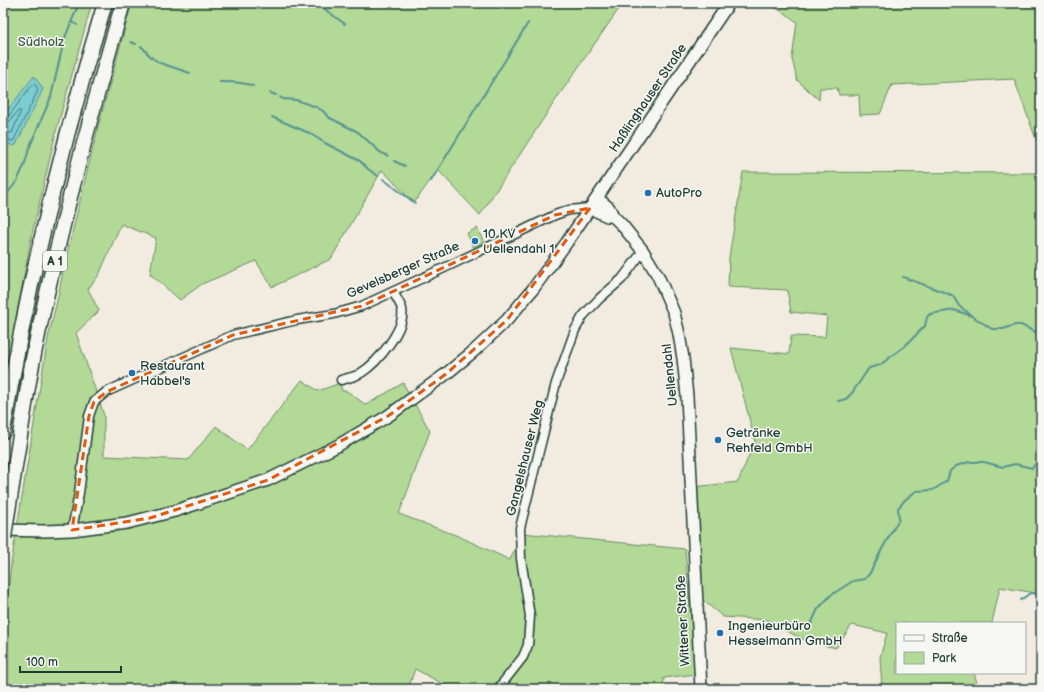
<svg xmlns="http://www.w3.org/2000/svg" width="1044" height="692" font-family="'Balsamiq Sans',sans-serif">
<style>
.green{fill:#b2d996;stroke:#688b65}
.water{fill:#7ccdd3;stroke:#579393}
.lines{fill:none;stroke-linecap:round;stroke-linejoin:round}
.shore{stroke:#447774;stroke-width:1}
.stream{stroke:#579393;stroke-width:2}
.street-casing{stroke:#1f3d34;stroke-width:11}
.secondary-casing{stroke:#1f3d34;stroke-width:14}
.highway-casing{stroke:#1f3d34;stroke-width:17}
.street{stroke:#f6f6f2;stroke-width:8}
.secondary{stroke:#f6f6f2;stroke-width:11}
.highway{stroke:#f6f6f2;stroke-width:14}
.highway-bridge-casing{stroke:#1f3d34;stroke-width:17;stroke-linecap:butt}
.highway-bridge{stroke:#f6f6f2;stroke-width:14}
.marked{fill:none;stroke:#e8590c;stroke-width:3;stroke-dasharray:8 5;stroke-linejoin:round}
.poi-dot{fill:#1f6fb2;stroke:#f6f6f2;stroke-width:1.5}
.labels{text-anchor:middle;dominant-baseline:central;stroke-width:3;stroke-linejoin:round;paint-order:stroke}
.shield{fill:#f6f6f2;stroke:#60746d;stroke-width:1}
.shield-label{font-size:12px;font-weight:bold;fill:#1f3d34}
.park-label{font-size:13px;fill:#3c5c48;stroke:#f6f6f2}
.street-label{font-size:13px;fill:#1f3d34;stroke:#f6f6f2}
.poi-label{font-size:13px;fill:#1f3d34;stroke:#f6f6f2;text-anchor:start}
</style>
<rect width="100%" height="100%" fill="#f2ece0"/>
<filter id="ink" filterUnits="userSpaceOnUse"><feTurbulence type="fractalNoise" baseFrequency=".025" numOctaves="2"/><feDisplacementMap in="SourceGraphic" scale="8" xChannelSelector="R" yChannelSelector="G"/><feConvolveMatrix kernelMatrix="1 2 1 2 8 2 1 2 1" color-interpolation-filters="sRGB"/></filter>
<g filter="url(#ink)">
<!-- green -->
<g class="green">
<path d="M3,3H92L57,128L32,234L3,387Z"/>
<path d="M132,3H623L557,98L480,215L438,170L414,203L382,170L331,259L272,287L256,261L202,284L180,300L150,274L156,238L121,224L99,275L88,289L99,311L76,333L104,415V456L188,460L216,426L247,450L302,380L318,391L340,383L342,391H347L366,405L403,383L430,431L399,514L458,536L510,560L522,533L685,549L696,674L664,678L663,689H452L415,669L408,689H3V641L11,564L48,338L57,301L65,262L98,127Z"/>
<path d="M775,3H851L861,5L880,3H1041V594L1000,587L992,623H897V673H974L979,689H882L880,657L887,633L852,625L836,648L809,642L780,628L768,620L723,617L699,597L693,487L738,482L755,441L731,348L789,354L791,336L825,337L827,316L791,312L787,290L728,287L729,257L743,172L1039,173L1040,150L1014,79L892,85L880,114L860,115L859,95H839L837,88H820L819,100L797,80L792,59L797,22L786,14L769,4Z"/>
<path d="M477,228L484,242L473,247L467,233Z"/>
</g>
<!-- water -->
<path class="water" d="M34,76L43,89L16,145L12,146L3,140V116Z"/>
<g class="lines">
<!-- shore -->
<g class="shore">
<path d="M3,118L8,117L32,85L35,84L38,90L14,140L12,141L3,137"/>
<path d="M3,123L10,121L18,111H21L12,133L3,132"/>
</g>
<!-- stream -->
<g class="stream">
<path d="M316,3L345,24"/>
<path d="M72,22L77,25"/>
<path d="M131,42L136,44"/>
<path d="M141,46L152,58L160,63L190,73"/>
<path d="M220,82C230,82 244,82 253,86"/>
<path d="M270,93L276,95"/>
<path d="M280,97L283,99L296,100L316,107L323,111L328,117L358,132L380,152L388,156"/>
<path d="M272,117L309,133L325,143L360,161L368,169L378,176"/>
<path d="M394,161L405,166"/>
<path d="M383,179L415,203"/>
<path d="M431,181L528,23"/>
<path d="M3,199L17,181L24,166L30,146L51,97L64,40L79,3"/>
<path d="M903,277L949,294L953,296L959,306L970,314"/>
<path d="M838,401L846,399L852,393L869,368L880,365L906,345L925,326L927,317L930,314L954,310L972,316L992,329H1003L1015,325H1021L1035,332L1041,328"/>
<path d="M1021,600L1030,593L1041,594"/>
<path d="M811,624L818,609L831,595L853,581L865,579L870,573L882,549L899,519L898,508L905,500L916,491L933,490L947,481L950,471L956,466L969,462H984L1003,467L1015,464L1032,468L1041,458"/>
</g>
<defs>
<g id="street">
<path d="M341,380C347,378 355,377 361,373C377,363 406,329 402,309C400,303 396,297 393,292"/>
<path d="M72,530L79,493L89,416L94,402L106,392L233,335L297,320L334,314L362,306L444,268L555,215L569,210L590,208"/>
<path d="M498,689L523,657L528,645L530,616L521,559L520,528L556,383L575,330L583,316L600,298L622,279L643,251"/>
</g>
<g id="secondary">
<path d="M597,198L609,208L613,216L622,225L643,251L658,276L674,313L679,334L683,358L687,396L701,689"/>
<path d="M590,208L607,216H613"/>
<path d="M3,530L44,531L72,530L127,523L175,511L268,480L337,446L388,416L446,374L474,351L507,320L533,289L567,242L729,3"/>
</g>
<g id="highway">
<path d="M3,431C27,286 62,143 105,3"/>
<path d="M6,523C15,468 23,413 33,359C57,239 89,120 123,3"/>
</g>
</defs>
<!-- street casing -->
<use href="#street" class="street-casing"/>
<!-- secondary casing -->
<use href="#secondary" class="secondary-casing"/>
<!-- highway casing -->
<use href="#highway" class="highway-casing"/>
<!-- street -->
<use href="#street" class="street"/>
<!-- secondary -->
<use href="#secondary" class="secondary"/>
<!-- highway -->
<use href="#highway" class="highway"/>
<defs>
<path id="highway-bridge" d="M4,538L6,523"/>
</defs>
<!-- highway-bridge casing -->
<use href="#highway-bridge" class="highway-bridge-casing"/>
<!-- highway-bridge -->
<use href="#highway-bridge" class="highway-bridge"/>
</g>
</g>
<!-- marked area -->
<path class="marked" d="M590,208L507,320L446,374L388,416L268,480L150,518L72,530L89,416L94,402L106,392L233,335L362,306L555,215Z"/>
<!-- markers -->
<g class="poi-dot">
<circle cx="648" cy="193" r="4"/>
<circle cx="475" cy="241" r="4"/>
<circle cx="132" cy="373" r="4"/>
<circle cx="718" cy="440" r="4"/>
<circle cx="720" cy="633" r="4"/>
</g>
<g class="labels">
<!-- shield labels -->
<rect class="shield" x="43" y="251" width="24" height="20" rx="3"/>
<g class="shield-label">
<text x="55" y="261">A 1</text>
</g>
<!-- park labels -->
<g class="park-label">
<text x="41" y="42">Südholz</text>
</g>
<!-- street labels -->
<g class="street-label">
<text transform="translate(648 98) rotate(-56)">Haßlinghauser Straße</text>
<text transform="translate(403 270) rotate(-24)">Gevelsberger Straße</text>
<text transform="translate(670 375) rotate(-96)">Uellendahl</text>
<text transform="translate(525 458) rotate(-76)">Gangelshauser Weg</text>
<text transform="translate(683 621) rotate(-93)">Wittener Straße</text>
</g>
<!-- poi labels -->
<g class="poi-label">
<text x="656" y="193">AutoPro</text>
<text x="483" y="234">10 KV<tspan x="483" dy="15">Uellendahl 1</tspan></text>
<text x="140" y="366">Restaurant<tspan x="140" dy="15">Habbel's</tspan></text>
<text x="726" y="433">Getränke<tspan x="726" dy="15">Rehfeld GmbH</tspan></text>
<text x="728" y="626">Ingenieurbüro<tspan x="728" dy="15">Hesselmann GmbH</tspan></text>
</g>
</g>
<!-- margin -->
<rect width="1044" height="692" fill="none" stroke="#f6f6f2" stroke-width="16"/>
<rect x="8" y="8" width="1028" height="676" fill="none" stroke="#1f3d34" stroke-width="1.5" filter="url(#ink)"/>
<!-- legend -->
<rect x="896" y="622" width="130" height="52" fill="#f6f6f2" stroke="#a0aca6"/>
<rect x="904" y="635" width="20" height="6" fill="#f6f6f2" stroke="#a0aca6"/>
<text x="932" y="642" font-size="12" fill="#1f3d34">Straße</text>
<rect x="904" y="652" width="20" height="12" fill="#b2d996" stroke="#a0aca6"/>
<text x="932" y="662" font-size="12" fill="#1f3d34">Park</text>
<!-- scale -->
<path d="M20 666v6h101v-6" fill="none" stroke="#1f3d34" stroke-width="2"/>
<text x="26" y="666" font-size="12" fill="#1f3d34" stroke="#f6f6f2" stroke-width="3" paint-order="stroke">100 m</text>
</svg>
